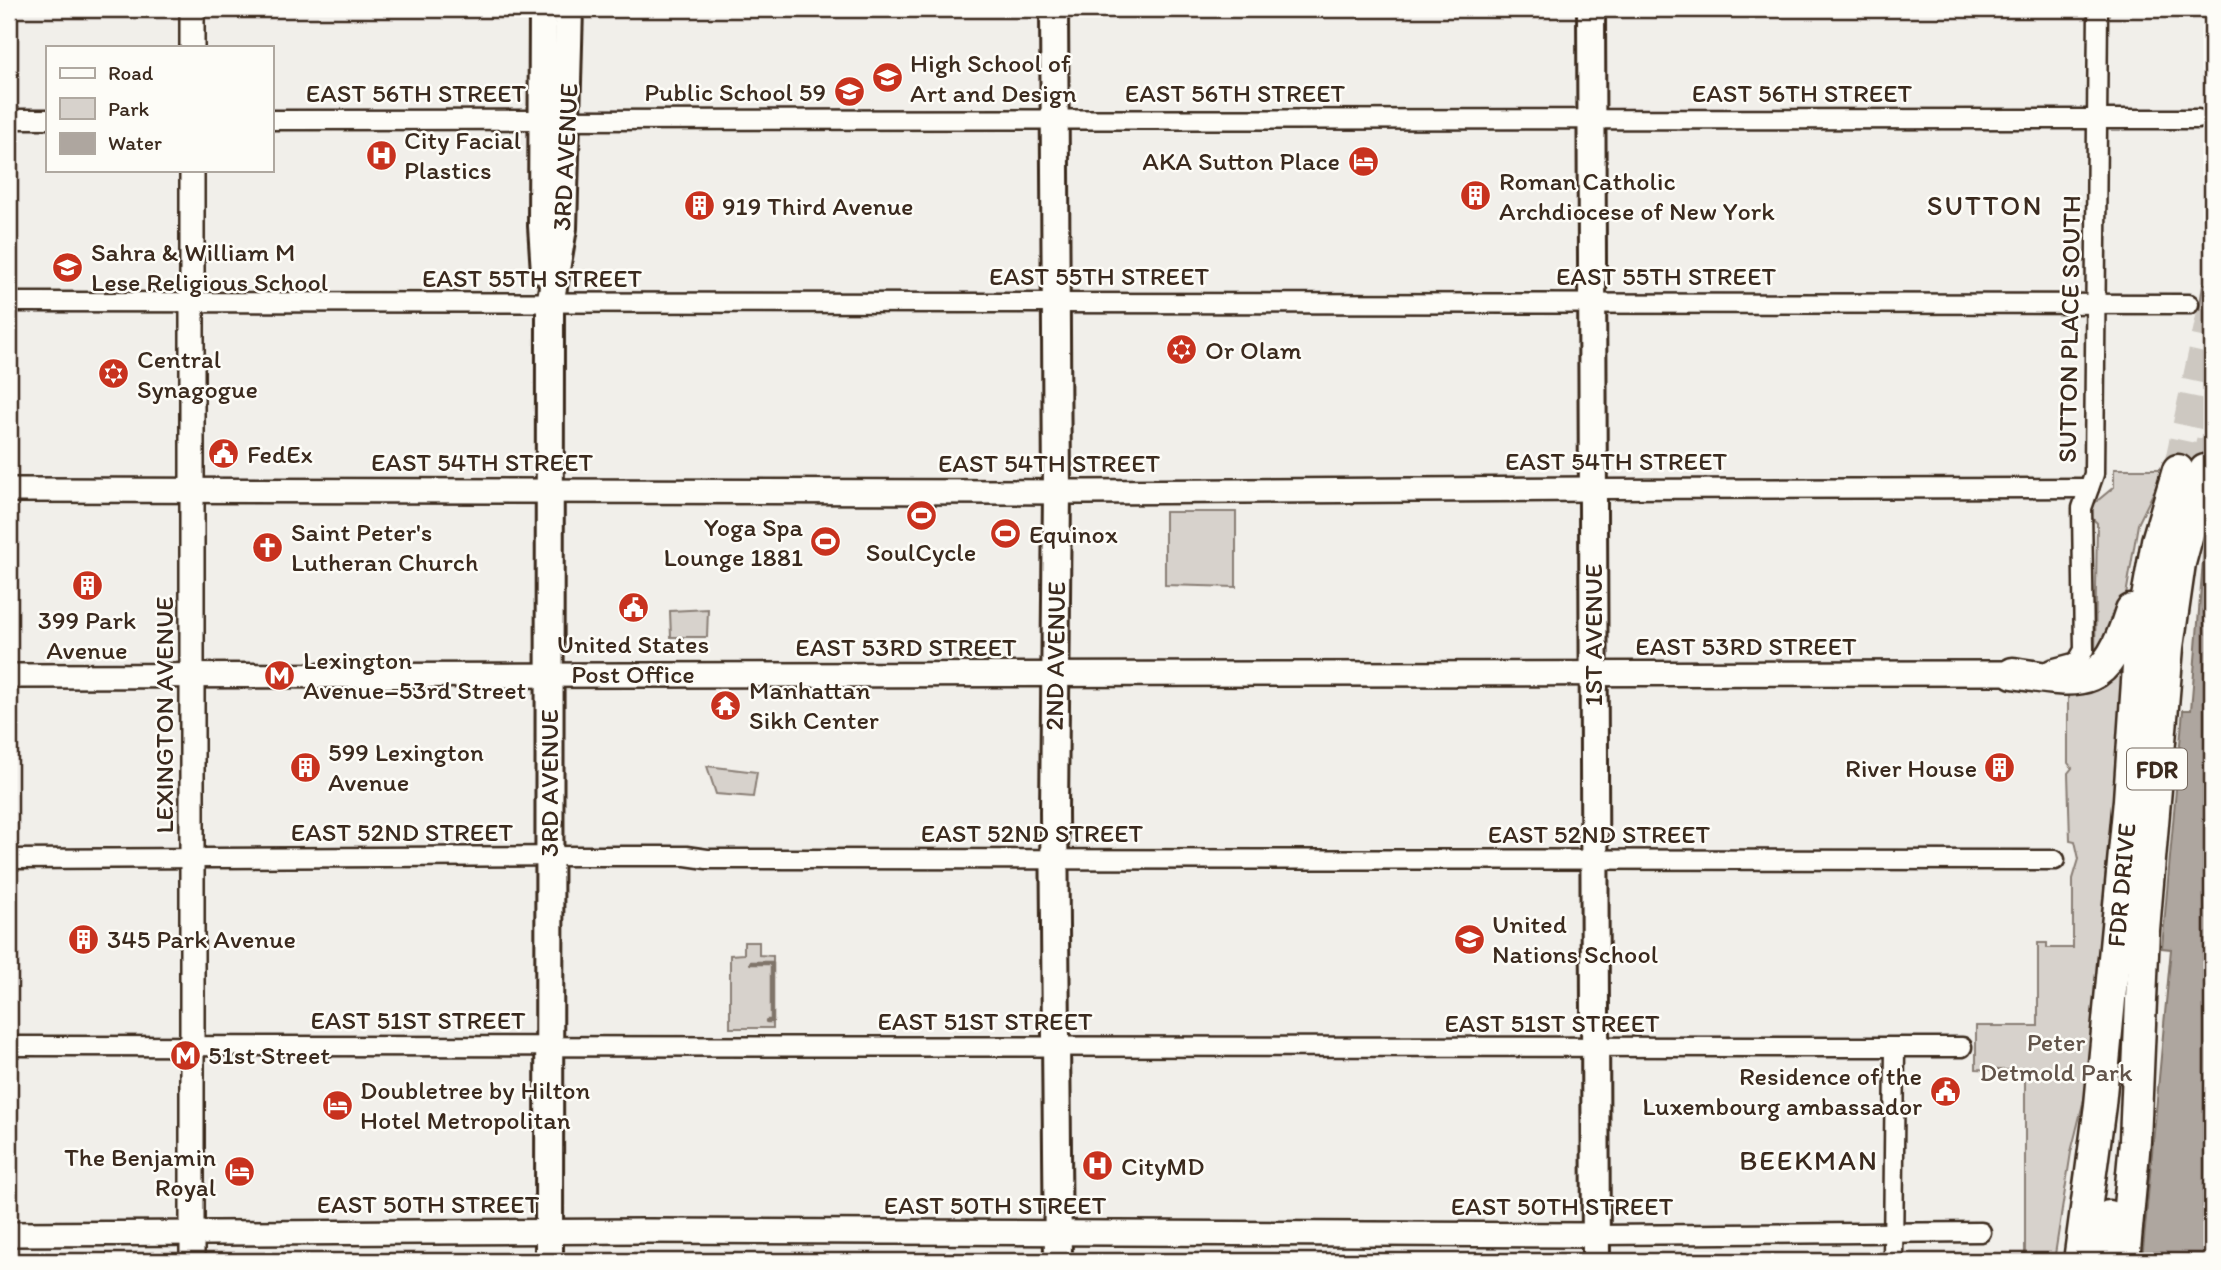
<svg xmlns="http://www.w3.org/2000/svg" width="2221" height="1270" font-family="Itim,sans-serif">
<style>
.green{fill:#d7d2cc;stroke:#897e75;stroke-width:2}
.water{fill:#aea69f;stroke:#80746b;stroke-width:2}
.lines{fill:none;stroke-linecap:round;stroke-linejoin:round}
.stream{stroke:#80746b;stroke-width:4.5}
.motorway-tunnel{stroke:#cdc8c1;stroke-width:30;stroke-dasharray:30 15;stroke-linecap:butt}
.minor-casing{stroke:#3b2a1e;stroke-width:23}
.secondary-casing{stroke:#3b2a1e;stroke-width:28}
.primary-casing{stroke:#3b2a1e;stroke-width:32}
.motorway-casing{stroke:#3b2a1e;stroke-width:35}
.minor{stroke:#fdfcf7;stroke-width:18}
.secondary{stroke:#fdfcf7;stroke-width:23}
.primary{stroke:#fdfcf7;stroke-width:26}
.motorway{stroke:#fdfcf7;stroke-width:30}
.labels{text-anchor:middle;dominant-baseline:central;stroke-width:5;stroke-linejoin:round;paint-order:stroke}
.shield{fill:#fdfcf7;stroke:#75695f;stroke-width:2}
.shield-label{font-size:24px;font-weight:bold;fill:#3b2a1e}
.poi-label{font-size:26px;fill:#3b2a1e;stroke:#fdfcf7;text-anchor:start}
.street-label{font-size:26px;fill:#3b2a1e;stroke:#fdfcf7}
.park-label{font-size:26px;fill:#62544a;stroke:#fdfcf7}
.neighbourhood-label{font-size:28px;letter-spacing:2px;fill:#3b2a1e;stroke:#fdfcf7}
</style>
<rect width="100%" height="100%" fill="#f1efea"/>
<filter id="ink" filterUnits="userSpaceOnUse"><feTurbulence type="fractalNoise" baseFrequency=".0143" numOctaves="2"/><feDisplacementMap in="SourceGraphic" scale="14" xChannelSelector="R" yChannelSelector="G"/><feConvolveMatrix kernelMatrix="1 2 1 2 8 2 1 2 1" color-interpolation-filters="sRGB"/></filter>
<g filter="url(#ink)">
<!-- green -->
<g class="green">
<path d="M2203,284H2212V328L2197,327Z"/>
<path d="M2114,469H2165L2138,524L2123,613L2095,655L2097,523L2092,518L2091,506L2114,487Z"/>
<path d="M1165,512H1236V587L1165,585Z"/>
<path d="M708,609L707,637H671L670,611Z"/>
<path d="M2125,663L2088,1083L2071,1152L2054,1261H2025V1071L1976,1069V1026H2038V943H2047V948H2073V879L2079,859L2075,841L2070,840L2068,773L2072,768L2068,763V687Z"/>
<path d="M707,766L757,772L753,797L716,794Z"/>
<path d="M744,942H759V955L773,956V1028H730V955L744,954Z"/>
</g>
<!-- water -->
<path class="water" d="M2212,493V1261H2142L2171,949L2162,948L2183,710H2191L2207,511Z"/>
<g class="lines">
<!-- stream -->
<path class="stream" d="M751,963H772V1021H767"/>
<!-- motorway-tunnel -->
<g class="motorway-tunnel">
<path d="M2178,470L2212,313"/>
<path d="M2205,470L2212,437"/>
</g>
<defs>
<g id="minor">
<path d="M9,119H47"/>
<path d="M271,120L2198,119"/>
<path d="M9,302L2189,304"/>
<path d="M1593,489L2089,488"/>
<path d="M2051,669L2077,662L2084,650L2082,508L2094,474L2098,9"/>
<path d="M9,859L582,856H686L707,859L2055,860"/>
<path d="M9,1046L1962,1047"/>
<path d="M1596,1235L1981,1232"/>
<path d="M1893,1261L1895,1048"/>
</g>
<g id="secondary">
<path d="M192,9V47"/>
<path d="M9,490L1086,492L1593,489"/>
<path d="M9,676L2013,673"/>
<path d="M9,1234L645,1231L1596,1235"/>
<path d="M192,1261V170"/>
</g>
<g id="primary">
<path d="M543,9L542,226L545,272"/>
<path d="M1054,9L1057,492L1054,813L1058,1261"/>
<path d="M1591,9L1596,1261"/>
<path d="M549,1261L550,305L563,228L569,9"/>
</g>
<g id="motorway">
<path d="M2013,673C2088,685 2106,688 2131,610"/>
<path d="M2079,1261L2100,1105L2129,800L2140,637L2157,541L2178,470"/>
<path d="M2103,1261L2109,1216"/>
<path d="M2124,1261L2135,1141L2144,930L2168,647L2180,563L2205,470"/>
</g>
</defs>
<!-- minor casing -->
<use href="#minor" class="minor-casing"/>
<!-- secondary casing -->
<use href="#secondary" class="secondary-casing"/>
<!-- primary casing -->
<use href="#primary" class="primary-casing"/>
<!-- motorway casing -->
<use href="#motorway" class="motorway-casing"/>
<!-- minor -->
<use href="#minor" class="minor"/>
<!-- secondary -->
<use href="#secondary" class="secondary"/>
<!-- primary -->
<use href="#primary" class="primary"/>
<!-- motorway -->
<use href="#motorway" class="motorway"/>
</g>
</g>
<!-- icons -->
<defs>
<symbol id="school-disc" viewBox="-11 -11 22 22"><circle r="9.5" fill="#c8321e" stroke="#fdfcf7"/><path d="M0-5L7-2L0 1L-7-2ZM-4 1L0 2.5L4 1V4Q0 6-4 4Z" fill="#fff"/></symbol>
<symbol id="hospital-disc" viewBox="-11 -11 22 22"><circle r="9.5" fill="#c8321e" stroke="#fdfcf7"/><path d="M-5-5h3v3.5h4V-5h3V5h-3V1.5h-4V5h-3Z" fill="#fff"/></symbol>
<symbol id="hotel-disc" viewBox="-11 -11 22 22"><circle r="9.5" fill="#c8321e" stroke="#fdfcf7"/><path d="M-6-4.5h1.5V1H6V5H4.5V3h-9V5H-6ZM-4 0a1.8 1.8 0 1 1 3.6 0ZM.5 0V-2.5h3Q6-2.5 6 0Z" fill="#fff"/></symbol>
<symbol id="building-disc" viewBox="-11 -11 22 22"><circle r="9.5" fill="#c8321e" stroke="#fdfcf7"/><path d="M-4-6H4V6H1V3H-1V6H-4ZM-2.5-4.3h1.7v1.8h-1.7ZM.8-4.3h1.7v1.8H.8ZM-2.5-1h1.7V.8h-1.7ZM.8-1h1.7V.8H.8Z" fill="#fff"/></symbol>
<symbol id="synagogue-disc" viewBox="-11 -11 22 22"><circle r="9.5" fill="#c8321e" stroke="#fdfcf7"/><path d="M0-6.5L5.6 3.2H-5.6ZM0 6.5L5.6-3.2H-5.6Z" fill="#fff"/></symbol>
<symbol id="civic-disc" viewBox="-11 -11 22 22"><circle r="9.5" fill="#c8321e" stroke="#fdfcf7"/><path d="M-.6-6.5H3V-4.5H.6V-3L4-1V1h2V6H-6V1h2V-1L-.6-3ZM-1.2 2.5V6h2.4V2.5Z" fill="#fff"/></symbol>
<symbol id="stadium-disc" viewBox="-11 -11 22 22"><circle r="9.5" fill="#c8321e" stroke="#fdfcf7"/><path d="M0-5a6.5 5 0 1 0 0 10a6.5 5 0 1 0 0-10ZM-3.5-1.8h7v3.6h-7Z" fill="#fff"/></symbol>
<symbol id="church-disc" viewBox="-11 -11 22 22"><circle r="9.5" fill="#c8321e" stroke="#fdfcf7"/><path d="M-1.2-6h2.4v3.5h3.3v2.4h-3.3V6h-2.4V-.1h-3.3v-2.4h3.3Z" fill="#fff"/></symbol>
<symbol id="metro-disc" viewBox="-11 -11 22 22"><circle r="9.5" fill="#c8321e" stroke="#fdfcf7"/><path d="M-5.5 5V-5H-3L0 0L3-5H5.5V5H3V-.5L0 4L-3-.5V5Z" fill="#fff"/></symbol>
<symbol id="temple-disc" viewBox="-11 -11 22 22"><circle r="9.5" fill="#c8321e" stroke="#fdfcf7"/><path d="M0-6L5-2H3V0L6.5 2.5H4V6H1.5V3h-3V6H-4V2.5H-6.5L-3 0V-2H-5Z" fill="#fff"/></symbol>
</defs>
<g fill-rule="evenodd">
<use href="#school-disc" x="870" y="60" width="35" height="35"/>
<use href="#school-disc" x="832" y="74" width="35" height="35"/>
<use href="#hospital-disc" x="364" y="138" width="35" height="35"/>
<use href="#hotel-disc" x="1346" y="144" width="35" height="35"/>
<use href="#building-disc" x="1458" y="178" width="35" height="35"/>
<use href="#building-disc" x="682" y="188" width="35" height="35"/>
<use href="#school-disc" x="50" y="250" width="35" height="35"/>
<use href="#synagogue-disc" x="1164" y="332" width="35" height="35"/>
<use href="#synagogue-disc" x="96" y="356" width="35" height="35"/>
<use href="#civic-disc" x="206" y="436" width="35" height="35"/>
<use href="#stadium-disc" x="904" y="498" width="35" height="35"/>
<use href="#stadium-disc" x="988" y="516" width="35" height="35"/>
<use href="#stadium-disc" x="808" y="524" width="35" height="35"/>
<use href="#church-disc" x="250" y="530" width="35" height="35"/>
<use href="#building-disc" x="70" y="568" width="35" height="35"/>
<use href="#civic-disc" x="616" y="590" width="35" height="35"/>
<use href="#metro-disc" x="262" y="658" width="35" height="35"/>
<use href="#temple-disc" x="708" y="688" width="35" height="35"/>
<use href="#building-disc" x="288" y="750" width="35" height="35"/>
<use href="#building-disc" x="1982" y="750" width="35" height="35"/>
<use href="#building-disc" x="66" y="922" width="35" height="35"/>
<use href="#school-disc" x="1452" y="922" width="35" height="35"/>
<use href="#metro-disc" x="168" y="1038" width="35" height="35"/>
<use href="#civic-disc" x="1928" y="1074" width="35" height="35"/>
<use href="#hotel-disc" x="320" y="1088" width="35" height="35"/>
<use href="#hospital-disc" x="1080" y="1148" width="35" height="35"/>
<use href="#hotel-disc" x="222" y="1154" width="35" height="35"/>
</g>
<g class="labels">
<!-- shield labels -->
<rect class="shield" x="2127" y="748.5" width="60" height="41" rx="5"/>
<g class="shield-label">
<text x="2157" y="769">FDR</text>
</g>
<!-- poi labels -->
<g class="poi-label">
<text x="910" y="63">High School of<tspan x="910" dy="30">Art and Design</tspan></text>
<text x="826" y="92" text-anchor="end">Public School 59</text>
<text x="404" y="140">City Facial<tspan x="404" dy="30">Plastics</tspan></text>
<text x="1340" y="161" text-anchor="end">AKA Sutton Place</text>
<text x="1499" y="181">Roman Catholic<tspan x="1499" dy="30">Archdiocese of New York</tspan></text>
<text x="722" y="206">919 Third Avenue</text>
<text x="91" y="252">Sahra &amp; William M<tspan x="91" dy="30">Lese Religious School</tspan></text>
<text x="1205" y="350">Or Olam</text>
<text x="137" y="359">Central<tspan x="137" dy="30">Synagogue</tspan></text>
<text x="247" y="454">FedEx</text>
<text x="803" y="527" text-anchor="end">Yoga Spa<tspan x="803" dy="30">Lounge 1881</tspan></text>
<text x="291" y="532">Saint Peter's<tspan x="291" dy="30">Lutheran Church</tspan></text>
<text x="1029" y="534">Equinox</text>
<text x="921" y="552" text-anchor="middle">SoulCycle</text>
<text x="87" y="620" text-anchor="middle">399 Park<tspan x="87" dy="30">Avenue</tspan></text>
<text x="633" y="644" text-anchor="middle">United States<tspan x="633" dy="30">Post Office</tspan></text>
<text x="303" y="660">Lexington<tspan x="303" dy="30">Avenue–53rd Street</tspan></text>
<text x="749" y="690">Manhattan<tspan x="749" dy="30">Sikh Center</tspan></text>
<text x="328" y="752">599 Lexington<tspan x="328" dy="30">Avenue</tspan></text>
<text x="1977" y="768" text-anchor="end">River House</text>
<text x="1492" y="924">United<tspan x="1492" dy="30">Nations School</tspan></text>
<text x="107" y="939">345 Park Avenue</text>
<text x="208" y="1055">51st Street</text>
<text x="1922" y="1076" text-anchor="end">Residence of the<tspan x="1922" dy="30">Luxembourg ambassador</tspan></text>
<text x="360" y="1090">Doubletree by Hilton<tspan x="360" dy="30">Hotel Metropolitan</tspan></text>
<text x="216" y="1157" text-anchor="end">The Benjamin<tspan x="216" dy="30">Royal</tspan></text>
<text x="1121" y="1166">CityMD</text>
</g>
<!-- street labels -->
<g class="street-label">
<text x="416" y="93">EAST 56TH STREET</text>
<text x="1235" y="93">EAST 56TH STREET</text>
<text x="1802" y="93">EAST 56TH STREET</text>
<text transform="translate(565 157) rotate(-87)">3RD AVENUE</text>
<text x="1099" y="276">EAST 55TH STREET</text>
<text x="1666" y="276">EAST 55TH STREET</text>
<text x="532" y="278">EAST 55TH STREET</text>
<text transform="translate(2069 329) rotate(-89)">SUTTON PLACE SOUTH</text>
<text x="1616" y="461">EAST 54TH STREET</text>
<text x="482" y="462">EAST 54TH STREET</text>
<text x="1049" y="463">EAST 54TH STREET</text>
<text transform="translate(1593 635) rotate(-90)">1ST AVENUE</text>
<text x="1746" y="646">EAST 53RD STREET</text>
<text x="906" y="647">EAST 53RD STREET</text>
<text transform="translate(1055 656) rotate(-89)">2ND AVENUE</text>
<text transform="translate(164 715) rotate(-90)">LEXINGTON AVENUE</text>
<text transform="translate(549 783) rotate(-90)">3RD AVENUE</text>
<text x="402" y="832">EAST 52ND STREET</text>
<text x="1032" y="833">EAST 52ND STREET</text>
<text x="1599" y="834">EAST 52ND STREET</text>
<text transform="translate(2121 885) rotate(-85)">FDR DRIVE</text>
<text x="418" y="1020">EAST 51ST STREET</text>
<text x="985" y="1021">EAST 51ST STREET</text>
<text x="1552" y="1023">EAST 51ST STREET</text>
<text x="428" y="1204">EAST 50TH STREET</text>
<text x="995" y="1205">EAST 50TH STREET</text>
<text x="1562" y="1206">EAST 50TH STREET</text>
</g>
<!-- park labels -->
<g class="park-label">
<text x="2056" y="1042">Peter<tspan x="2056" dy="30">Detmold Park</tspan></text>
</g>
<!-- neighbourhood labels -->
<g class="neighbourhood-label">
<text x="1985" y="205">SUTTON</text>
<text x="1809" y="1160">BEEKMAN</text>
</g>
</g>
<!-- margin -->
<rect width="2221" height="1270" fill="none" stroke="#fdfcf7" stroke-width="35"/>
<rect x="18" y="18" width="2186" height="1235" fill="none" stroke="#3b2a1e" stroke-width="2.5" filter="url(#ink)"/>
<!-- legend -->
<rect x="46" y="46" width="228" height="126" fill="#fdfcf7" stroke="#afa8a0" stroke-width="2"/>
<rect x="60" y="68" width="35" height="10" fill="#fdfcf7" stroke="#afa8a0" stroke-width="2"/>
<text x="108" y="80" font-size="21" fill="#3b2a1e">Road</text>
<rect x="60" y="98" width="35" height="21" fill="#d7d2cc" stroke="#afa8a0" stroke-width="2"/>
<text x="108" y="116" font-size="21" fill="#3b2a1e">Park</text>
<rect x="60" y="133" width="35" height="21" fill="#aea69f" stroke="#afa8a0" stroke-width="2"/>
<text x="108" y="150" font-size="21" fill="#3b2a1e">Water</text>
</svg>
